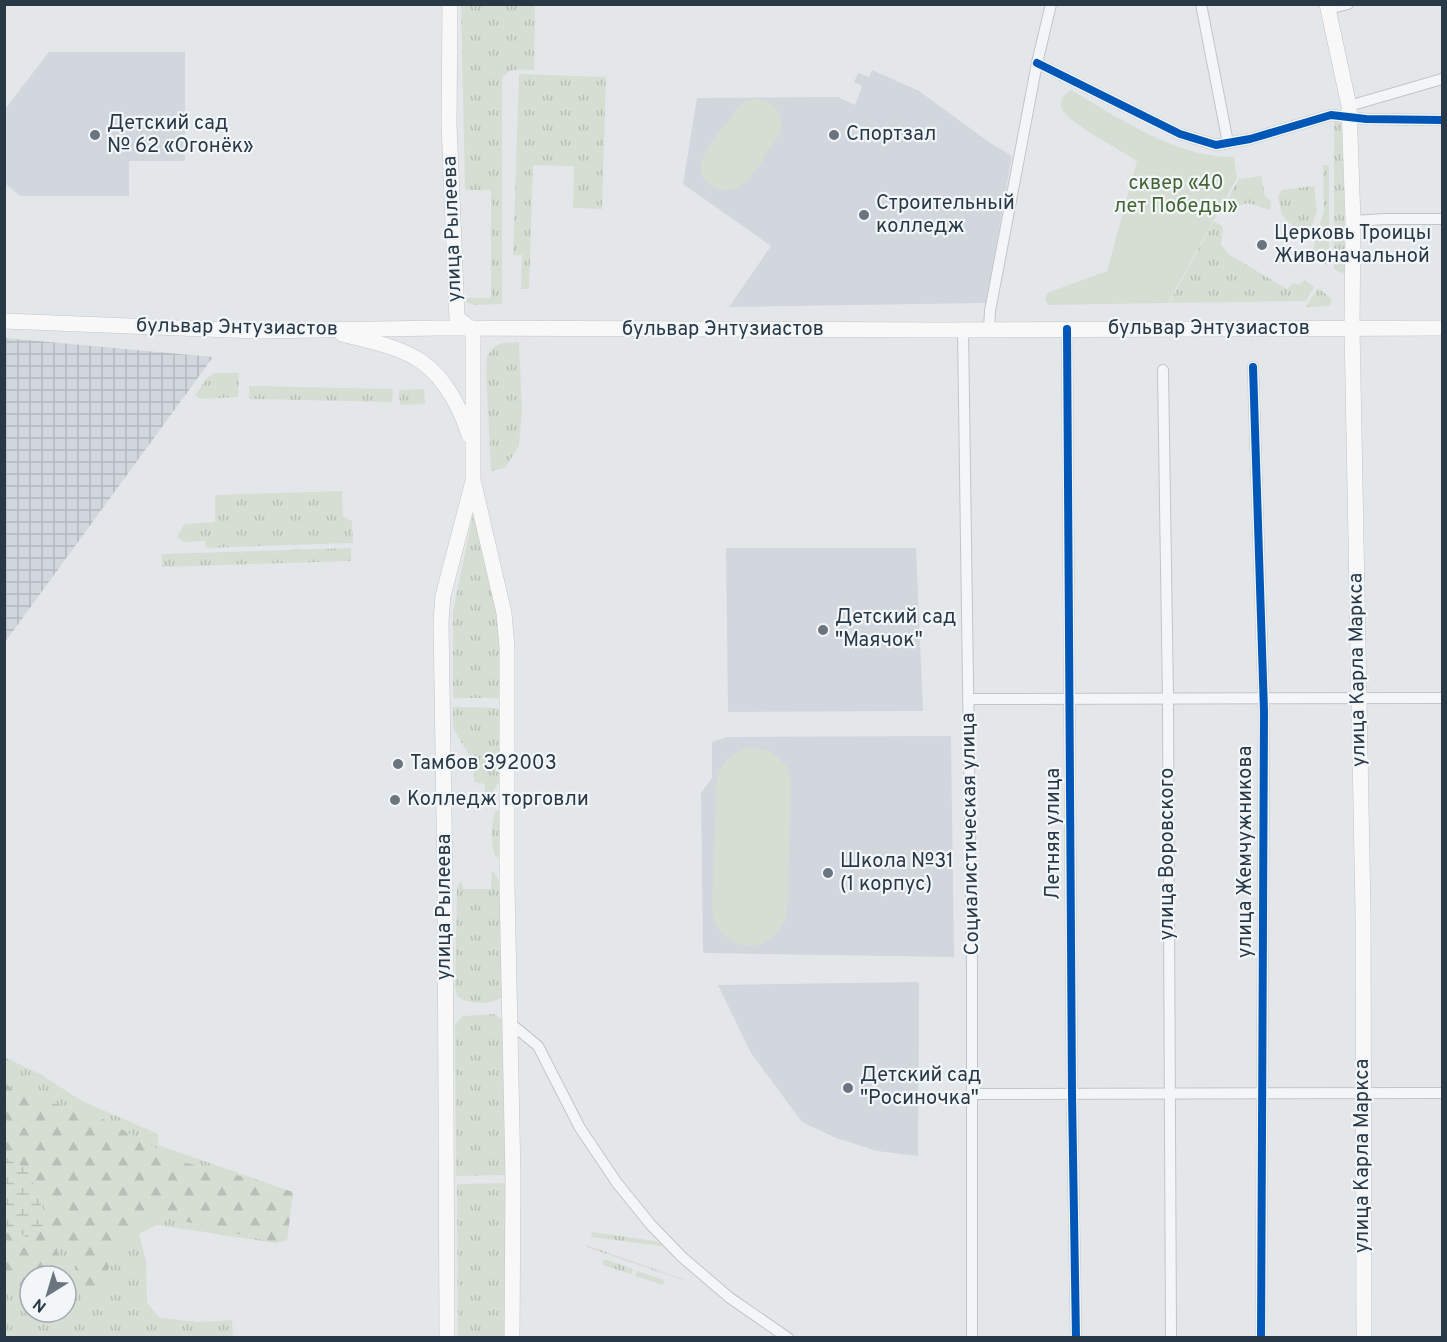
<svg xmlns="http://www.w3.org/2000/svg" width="1447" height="1342" font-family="Overpass,sans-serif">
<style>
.built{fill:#d2d7dd}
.industrial{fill:url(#industrial-grid)}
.grass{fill:url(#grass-tufts);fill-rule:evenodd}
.forest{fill:url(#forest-firs)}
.wetland{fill:url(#wetland-marsh)}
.park{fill:#d6ded4}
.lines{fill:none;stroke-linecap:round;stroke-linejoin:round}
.street-casing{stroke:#c2c5c8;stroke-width:12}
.secondary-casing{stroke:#c2c5c8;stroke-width:16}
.street{stroke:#f4f5f7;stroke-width:10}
.secondary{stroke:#f8f8f8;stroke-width:15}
.cycleway-casing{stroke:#f2f6f9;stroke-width:11}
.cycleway{stroke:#0057b8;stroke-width:8}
.poi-dot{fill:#6a757f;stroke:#f2f6f9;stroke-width:2}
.labels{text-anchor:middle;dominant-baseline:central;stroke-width:4.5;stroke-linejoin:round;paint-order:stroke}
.poi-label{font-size:20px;fill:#283846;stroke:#f2f6f9;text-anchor:start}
.park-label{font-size:20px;fill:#456433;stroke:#f2f6f9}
.street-label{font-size:20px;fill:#283846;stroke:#f2f6f9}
</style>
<defs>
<pattern id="industrial-grid" width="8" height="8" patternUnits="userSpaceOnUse" patternTransform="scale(1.5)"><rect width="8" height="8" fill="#d2d7dd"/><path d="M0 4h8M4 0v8" fill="none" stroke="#b4b9bf"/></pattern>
<pattern id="grass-tufts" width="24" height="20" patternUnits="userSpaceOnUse" patternTransform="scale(1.5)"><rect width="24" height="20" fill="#d6ded4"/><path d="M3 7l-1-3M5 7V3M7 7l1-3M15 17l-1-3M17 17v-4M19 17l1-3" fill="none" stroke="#b8bfb7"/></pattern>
<pattern id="forest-firs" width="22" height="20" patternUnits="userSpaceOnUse" patternTransform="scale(1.5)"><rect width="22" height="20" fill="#d6ded4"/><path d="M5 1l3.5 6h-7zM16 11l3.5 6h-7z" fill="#b8bfb7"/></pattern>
<pattern id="wetland-marsh" width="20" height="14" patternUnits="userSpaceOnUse" patternTransform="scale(1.5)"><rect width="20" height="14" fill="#d6ded4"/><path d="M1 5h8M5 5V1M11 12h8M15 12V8" fill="none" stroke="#b8bfb7"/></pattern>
</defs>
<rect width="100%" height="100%" fill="#e4e7ea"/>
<!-- built -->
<g class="built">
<path d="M49,52H185V161H129V196H20L5,183V109Z"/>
<path d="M872,70L919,91L989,142L1012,156L986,303L729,307L771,246L683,184L697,98L838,97L855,105L862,86L854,82L858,73L869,77Z"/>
<path d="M726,548H916L923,711L728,712Z"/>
<path d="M951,736L954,957L703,953L701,793L712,778V742L728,737Z"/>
<path d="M919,982L918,1156L877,1151L836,1138L802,1122L751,1053L718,985Z"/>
</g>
<!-- industrial -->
<path class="industrial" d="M5,338L213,357L5,642L4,338Z"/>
<!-- grass -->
<g class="grass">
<path d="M461,5H535L534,70C521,70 509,66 502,79V304L475,305L466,302V298H491V190H465Z"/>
<path d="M519,74L606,77L602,209L573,208L574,166L533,165L529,289H521L522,255H513Z"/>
<path d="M1336,121L1341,123L1342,128L1346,271L1344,274L1334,269V123Z"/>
<path d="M1323,165H1329V258L1326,265L1315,258L1318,253L1313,249L1324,210Z"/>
<path d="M1261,176L1265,196L1271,201L1270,211C1253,205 1248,197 1230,213L1222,208L1239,179Z"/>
<path d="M1314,186L1317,211L1311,228L1304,232C1283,220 1282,220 1278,196L1282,190Z"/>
<path d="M1214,221L1223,227L1221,245L1228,254L1287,289L1293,283L1299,285L1305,280L1314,287L1306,301L1169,303Z"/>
<path d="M1318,288L1331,298L1332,302L1329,306L1306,307Z"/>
<path d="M519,342L522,410L519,446L505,468L491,471L486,373L487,356L495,346L503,343Z"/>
<path d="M215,373H239L238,397L200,399L195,395L209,376Z"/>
<path d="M249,386L393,389L392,402L249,399Z"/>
<path d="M424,389L425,404L400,405L399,390Z"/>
<path d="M342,491L343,516L352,521L353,543L206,548L205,541L184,542L177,537L184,524L215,522V495Z"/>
<path d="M476,500L501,618L503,698H453V611Z"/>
<path d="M351,548V561L162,567V554Z"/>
<path d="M453,707L504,708L500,780L485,805V784L474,782L473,762L453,728Z"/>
<path d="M502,808L503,859L495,856C490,842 491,826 495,812Z"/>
<path d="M492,870L502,885L504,996C494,1005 467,1005 457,996L455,987L457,888L460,882L462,883L463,889H491Z"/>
<path d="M494,1014L504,1020L507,1175L456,1176L455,1024L463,1016Z"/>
<path d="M4,1057L40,1074L82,1101L158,1134V1145L293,1192L287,1240L276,1243L157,1225L139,1234L146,1261L147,1303L160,1318L199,1322L232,1320L233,1337H5ZM30,1276H66V1312H30Z"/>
<path d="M507,1183L508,1337H458L457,1184Z"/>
<path d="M592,1232L661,1242L663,1244L661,1246L591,1237Z"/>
<path d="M586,1245L686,1280V1281L586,1247Z"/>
<path d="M604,1259L633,1269L631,1274L602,1265Z"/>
<path d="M637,1271L664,1280L663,1285L635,1276Z"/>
</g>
<!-- forest -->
<path class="forest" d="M5,1085L42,1101L88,1111L182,1162L240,1176L293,1192L287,1240L276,1243L167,1217H145L128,1235L110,1263L98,1307L82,1303L74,1254L60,1236L48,1240L56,1241L60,1276H30V1302L5,1284V1232L32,1239L47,1220L40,1192L26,1170L5,1158Z"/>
<!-- wetland -->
<path class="wetland" d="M5,1157L10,1160L14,1159C26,1171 31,1172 35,1189L40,1192L41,1207L46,1211L47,1220L32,1239L15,1232L5,1231Z"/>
<!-- park -->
<g class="park">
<path d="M1071,90C1119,118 1177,158 1234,157L1237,178L1168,303L1048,305L1045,300L1047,293L1107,271L1137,161C1122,151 1068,123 1062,109C1058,101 1065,94 1071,90Z"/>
<path d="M755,99C774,100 784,113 781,132C770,147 757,173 743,184C727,197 699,188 701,164C702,154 734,111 742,104C746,101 750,100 755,99Z"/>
<path d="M749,748C775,748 792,764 791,790L787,913C774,962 712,953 712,903L717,780C721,762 731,753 749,748Z"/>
</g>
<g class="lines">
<defs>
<g id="street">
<path d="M1201,4L1228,143"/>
<path d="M1328,9L1348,4"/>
<path d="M1037,63L1180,134L1216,145L1250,139L1331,115L1366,119L1442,120"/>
<path d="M1349,106L1442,79"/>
<path d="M1353,221L1385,219H1442"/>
<path d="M1067,329L1072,1094L1076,1338"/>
<path d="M963,330L972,965V1338"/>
<path d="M989,330L990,311L1037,63L1051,4"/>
<path d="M1253,367L1264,712L1261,1338"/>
<path d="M1163,370L1168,699L1171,1338"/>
<path d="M969,699L1442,698"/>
<path d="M510,1023L538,1046L580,1128L617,1183L651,1225L682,1257L730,1298L788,1338"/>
<path d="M973,1094L1442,1093"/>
</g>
<g id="secondary">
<path d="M450,4L449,124L457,318L473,330"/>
<path d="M1327,4L1349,106L1353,221L1352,328L1363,911L1364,1338"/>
<path d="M4,321L259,331L438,328L939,330L1442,328"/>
<path d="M342,334C368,341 399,346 422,362C445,378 461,409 469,435"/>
<path d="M474,484L504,613L507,647V888L513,1177L512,1338"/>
<path d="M447,1338L445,879L441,621L443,596L473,481V330"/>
</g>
</defs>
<!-- street casing -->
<use href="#street" class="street-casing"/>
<!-- secondary casing -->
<use href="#secondary" class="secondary-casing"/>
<!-- street -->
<use href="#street" class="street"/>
<!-- secondary -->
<use href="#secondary" class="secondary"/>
<defs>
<g id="cycleway">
<path d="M1037,63L1180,134L1216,145L1250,139L1331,115L1366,119L1442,120"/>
<path d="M1067,329L1072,1094L1076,1338"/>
<path d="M1253,367L1264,712L1261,1338"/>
</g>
</defs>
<!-- cycleway casing -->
<use href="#cycleway" class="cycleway-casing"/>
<!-- cycleway -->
<use href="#cycleway" class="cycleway"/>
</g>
<!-- markers -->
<g class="poi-dot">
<circle cx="95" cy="135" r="6"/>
<circle cx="834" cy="135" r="6"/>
<circle cx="864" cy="215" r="6"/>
<circle cx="1262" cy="245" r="6"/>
<circle cx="823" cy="630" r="6"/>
<circle cx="398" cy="764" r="6"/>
<circle cx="395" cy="800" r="6"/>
<circle cx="828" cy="873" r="6"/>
<circle cx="848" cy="1088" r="6"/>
</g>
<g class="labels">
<!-- poi labels -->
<g class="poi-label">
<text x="107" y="124">Детский сад<tspan x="107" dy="23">№ 62 «Огонёк»</tspan></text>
<text x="846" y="135">Спортзал</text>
<text x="876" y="204">Строительный<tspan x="876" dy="23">колледж</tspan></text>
<text x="1274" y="234">Церковь Троицы<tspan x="1274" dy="23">Живоначальной</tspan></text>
<text x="835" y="618">Детский сад<tspan x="835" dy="23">"Маячок"</tspan></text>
<text x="410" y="764">Тамбов 392003</text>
<text x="407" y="800">Колледж торговли</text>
<text x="840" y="862">Школа №31<tspan x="840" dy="23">(1 корпус)</tspan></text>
<text x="860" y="1076">Детский сад<tspan x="860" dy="23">"Росиночка"</tspan></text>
</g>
<!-- park labels -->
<g class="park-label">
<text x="1176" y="184">cквер «40<tspan x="1176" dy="23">лет Победы»</tspan></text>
</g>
<!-- street labels -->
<g class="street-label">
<text transform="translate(453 229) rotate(-92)">улица Рылеева</text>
<text transform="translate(237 328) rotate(1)">бульвар Энтузиастов</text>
<text x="1209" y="329">бульвар Энтузиастов</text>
<text x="723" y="330">бульвар Энтузиастов</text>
<text transform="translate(1358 670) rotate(-91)">улица Карла Маркса</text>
<text transform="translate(971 834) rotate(-91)">Социалистическая улица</text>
<text transform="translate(1054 834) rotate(-90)">Летняя улица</text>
<text transform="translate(1246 852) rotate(-90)">улица Жемчужникова</text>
<text transform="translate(1168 854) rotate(-90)">улица Воровского</text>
<text transform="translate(445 907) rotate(-90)">улица Рылеева</text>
<text transform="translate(1363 1156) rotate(-90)">улица Карла Маркса</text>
</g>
</g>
<!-- border -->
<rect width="1447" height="1342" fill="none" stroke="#283846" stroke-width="12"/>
<!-- north arrow -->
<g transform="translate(48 1294) rotate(217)"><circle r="28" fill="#f2f6f9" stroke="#a1aab1" stroke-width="1.5"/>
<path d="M0-4.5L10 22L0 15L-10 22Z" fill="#6a757f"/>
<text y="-9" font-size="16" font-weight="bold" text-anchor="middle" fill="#283846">N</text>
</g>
</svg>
